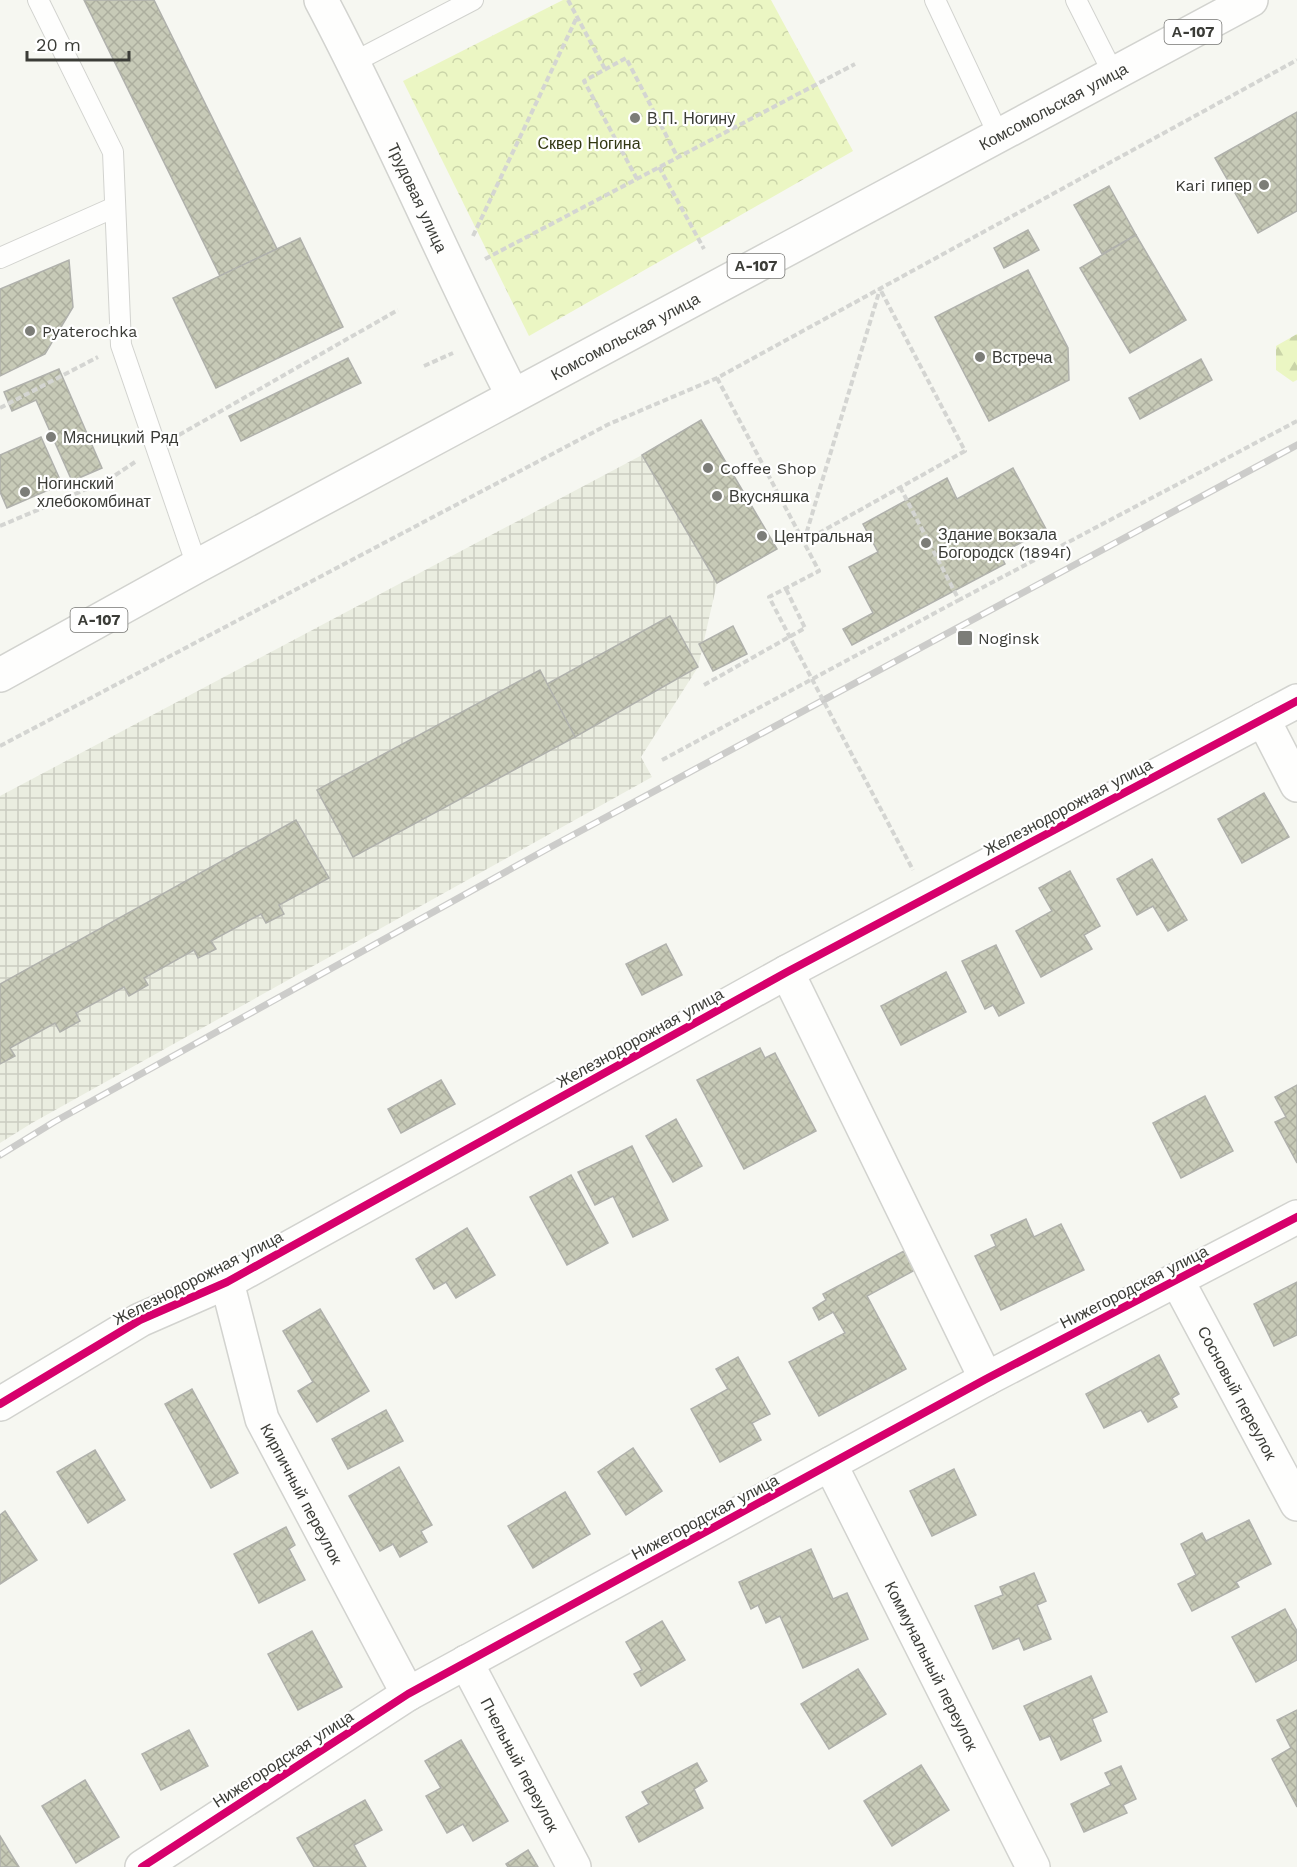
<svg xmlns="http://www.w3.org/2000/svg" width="1297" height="1867" font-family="'Work Sans',sans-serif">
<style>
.industrial{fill:url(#industrial-grid)}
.forest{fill:url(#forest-firs)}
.park{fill:url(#park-crowns)}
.building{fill:url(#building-cross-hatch);stroke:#b0b1ac;stroke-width:1.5}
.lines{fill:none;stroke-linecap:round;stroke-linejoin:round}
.lane-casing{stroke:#d2d3cf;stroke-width:22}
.street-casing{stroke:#d2d3cf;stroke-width:36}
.secondary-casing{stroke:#d2d3cf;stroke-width:36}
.primary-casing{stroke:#d2d3cf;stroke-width:36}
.path{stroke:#d4d5d2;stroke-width:4;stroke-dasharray:6 3;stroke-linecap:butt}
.lane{stroke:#fefefd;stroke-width:20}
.street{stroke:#fefefd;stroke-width:33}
.secondary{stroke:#fefefd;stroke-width:33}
.primary{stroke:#fefefd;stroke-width:33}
.rail-casing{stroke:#ccccca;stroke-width:7}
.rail{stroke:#fff;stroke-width:4.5;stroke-dasharray:14;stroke-linecap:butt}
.path-bridge{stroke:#d4d5d2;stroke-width:4;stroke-dasharray:6 3;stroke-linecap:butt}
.cycleway-casing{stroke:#fff;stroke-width:11}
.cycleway{stroke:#d6006c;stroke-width:8}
.poi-dot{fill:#7c7d78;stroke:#fff;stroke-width:2}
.labels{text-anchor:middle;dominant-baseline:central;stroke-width:4.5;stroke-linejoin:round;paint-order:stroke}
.shield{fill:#fff;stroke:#767673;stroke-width:1.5}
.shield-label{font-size:15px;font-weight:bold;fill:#3b3c37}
.street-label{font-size:16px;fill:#3b3c37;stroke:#fff}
.poi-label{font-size:16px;fill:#3b3c37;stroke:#fff;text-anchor:start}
.park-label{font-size:16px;fill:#323813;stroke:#fff}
</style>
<defs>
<pattern id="industrial-grid" width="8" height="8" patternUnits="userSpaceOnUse" patternTransform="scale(1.5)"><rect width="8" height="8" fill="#eaede0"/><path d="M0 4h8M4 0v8" fill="none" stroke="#caccc1"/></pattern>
<pattern id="forest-firs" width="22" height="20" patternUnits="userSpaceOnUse" patternTransform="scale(1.5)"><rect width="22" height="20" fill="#ebf6c3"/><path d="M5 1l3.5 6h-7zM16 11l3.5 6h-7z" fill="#cad4a8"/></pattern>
<pattern id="park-crowns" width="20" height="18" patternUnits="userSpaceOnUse" patternTransform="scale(1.5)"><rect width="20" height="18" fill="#ebf6c3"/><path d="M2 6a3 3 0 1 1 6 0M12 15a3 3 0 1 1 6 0" fill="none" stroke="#cad4a8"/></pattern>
<pattern id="building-cross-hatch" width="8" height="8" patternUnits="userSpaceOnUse" patternTransform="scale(1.5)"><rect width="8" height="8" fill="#c7cab7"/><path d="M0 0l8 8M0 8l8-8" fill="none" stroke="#acae9e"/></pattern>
</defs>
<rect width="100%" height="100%" fill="#f6f7f1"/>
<!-- industrial -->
<path class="industrial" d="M642,455L717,583L698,667L641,757L652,777L32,1123L0,1143V796Z"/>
<!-- forest -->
<path class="forest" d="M1297,334V380L1293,382L1276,370V346Z"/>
<!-- park -->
<path class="park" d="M563,0H771L853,151L529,336L403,81Z"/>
<!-- building -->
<g class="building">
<path d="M84,0H154L277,249L220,276Z"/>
<path d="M1297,112V211L1258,233L1215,158Z"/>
<path d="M1109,186L1136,235L1102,254L1074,205Z"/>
<path d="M1028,230L1039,250L1004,268L994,248Z"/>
<path d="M1136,235L1186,320L1130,353L1080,268Z"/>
<path d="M300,238L343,327L216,388L173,298Z"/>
<path d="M69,260L73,307L45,354L0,376V289Z"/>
<path d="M1028,270L1068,348L1069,380L989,421L935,317Z"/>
<path d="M348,358L361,383L241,441L229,416Z"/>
<path d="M1201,359L1212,380L1140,419L1129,398Z"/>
<path d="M59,369L102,468L72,481L36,400L12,411L4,392Z"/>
<path d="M701,420L777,549L717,583L642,455Z"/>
<path d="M41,437L62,484L7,508L0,492V455Z"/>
<path d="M1013,468L1046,529L1000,554L1005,564L852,645L843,629L873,613L849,567L878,552L863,524L947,478L957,499Z"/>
<path d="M670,616L698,667L575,737L547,684Z"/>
<path d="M733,626L747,654L713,671L699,644Z"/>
<path d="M540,670L575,737L353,857L317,790Z"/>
<path d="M1264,793L1289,837L1242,863L1218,819Z"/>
<path d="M296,820L329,878L279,905L284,914L266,923L261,914L211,941L216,949L198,958L194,950L144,978L148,985L129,996L124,987L76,1013L80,1021L60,1032L55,1023L10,1048L15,1056L0,1064V984Z"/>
<path d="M1152,859L1187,920L1168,931L1153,906L1137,915L1117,879Z"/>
<path d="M1070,871L1100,926L1084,935L1092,949L1041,977L1016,931L1052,911L1039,888Z"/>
<path d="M666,944L682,975L642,995L626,964Z"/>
<path d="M996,945L1024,1003L999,1016L993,1005L985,1009L962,961Z"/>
<path d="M946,972L966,1012L901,1045L881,1006Z"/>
<path d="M760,1048L765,1058L775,1053L816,1131L744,1169L697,1080Z"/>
<path d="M441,1080L455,1104L401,1133L388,1109Z"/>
<path d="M1297,1085V1163L1275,1122L1286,1117L1275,1097Z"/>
<path d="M1205,1096L1233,1151L1181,1178L1153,1123Z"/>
<path d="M676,1119L702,1166L673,1182L646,1136Z"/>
<path d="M632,1146L668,1220L633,1237L613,1196L595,1205L578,1172Z"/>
<path d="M571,1175L608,1243L567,1265L530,1197Z"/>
<path d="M1026,1219L1034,1237L1061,1224L1084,1270L1001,1310L975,1256L996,1246L991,1235Z"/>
<path d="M467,1228L495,1275L456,1298L446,1282L434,1289L416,1259Z"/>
<path d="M904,1251L915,1270L867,1296L906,1369L819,1416L789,1362L845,1333L833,1312L819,1320L813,1308L826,1300L823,1294Z"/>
<path d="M1297,1282V1335L1274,1346L1254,1304Z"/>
<path d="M320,1309L369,1391L317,1422L298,1391L313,1382L283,1331Z"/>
<path d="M1159,1355L1179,1394L1172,1398L1177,1407L1148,1422L1141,1410L1104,1428L1086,1394Z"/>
<path d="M738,1357L770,1414L752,1423L761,1440L720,1462L691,1409L728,1389L716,1369Z"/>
<path d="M192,1389L238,1473L211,1488L165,1404Z"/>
<path d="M386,1410L403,1441L348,1469L332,1439Z"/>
<path d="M633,1448L662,1491L626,1515L598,1472Z"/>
<path d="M95,1450L125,1500L88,1523L57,1472Z"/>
<path d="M399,1467L432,1525L421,1531L427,1542L400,1557L393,1544L380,1551L349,1496Z"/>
<path d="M954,1469L976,1515L932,1536L910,1491Z"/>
<path d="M565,1492L590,1534L533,1568L508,1526Z"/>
<path d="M5,1511L37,1560L0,1584V1515Z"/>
<path d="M1249,1520L1271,1564L1236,1582L1239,1587L1192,1611L1178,1584L1196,1575L1181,1544L1202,1533L1206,1541Z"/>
<path d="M286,1527L295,1545L289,1549L305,1580L259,1603L234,1554Z"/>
<path d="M811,1549L833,1599L847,1593L868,1639L803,1668L780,1616L766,1623L758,1605L751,1609L739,1582Z"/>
<path d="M1034,1573L1046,1601L1037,1605L1051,1639L1024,1650L1019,1638L993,1649L975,1606L1003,1595L1000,1587Z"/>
<path d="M1285,1609L1297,1631V1660L1256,1682L1232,1637Z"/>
<path d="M662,1621L685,1660L641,1686L634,1674L642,1670L626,1642Z"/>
<path d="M312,1631L342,1687L298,1710L268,1654Z"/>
<path d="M858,1669L886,1714L829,1749L801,1704Z"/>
<path d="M1091,1676L1107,1712L1092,1719L1101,1741L1061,1760L1050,1736L1040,1740L1024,1706Z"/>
<path d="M1297,1710V1807L1272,1759L1291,1748L1277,1720Z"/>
<path d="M189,1730L208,1766L161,1790L142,1754Z"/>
<path d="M461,1740L508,1821L473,1841L463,1824L447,1833L426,1796L441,1788L425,1761Z"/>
<path d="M697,1763L707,1781L694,1789L703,1808L639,1842L626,1817L649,1804L642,1792Z"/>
<path d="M921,1765L949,1810L892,1846L864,1801Z"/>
<path d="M1121,1766L1136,1799L1123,1805L1127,1813L1084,1832L1071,1804L1111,1785L1105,1773Z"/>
<path d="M85,1780L119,1837L76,1863L42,1806Z"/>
<path d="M365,1800L382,1830L354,1845L366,1867H314L297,1838Z"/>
<path d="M0,1836L19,1867H0Z"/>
<path d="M528,1850L538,1867H508L506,1864Z"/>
</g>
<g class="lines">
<defs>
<g id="lane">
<path d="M38,0L113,152L121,345L197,566"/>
<path d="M935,0L999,136"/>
<path d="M1076,0L1114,75"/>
<path d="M354,62L473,0"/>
<path d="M0,258L115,207"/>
</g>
<g id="street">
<path d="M1263,719L1297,785"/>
<path d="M787,972L986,1379"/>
<path id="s1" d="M1177,1280L1297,1504"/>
<path id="s2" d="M227,1282L262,1419L408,1694"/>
<path d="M0,1404L140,1320L227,1282L787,972L1297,701"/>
<path id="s3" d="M830,1464L1033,1867"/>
<path id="s4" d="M466,1662L574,1867"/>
<path d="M142,1867L408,1694L986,1379L1297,1217"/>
</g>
<g id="secondary">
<path id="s5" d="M321,0C390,130 446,265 513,396"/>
</g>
<g id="primary">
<path id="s6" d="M0,675L197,566L1251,0"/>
</g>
</defs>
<!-- lane casing -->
<use href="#lane" class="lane-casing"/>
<!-- street casing -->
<use href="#street" class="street-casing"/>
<!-- secondary casing -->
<use href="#secondary" class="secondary-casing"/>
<!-- primary casing -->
<use href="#primary" class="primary-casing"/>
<!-- path -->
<g class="path">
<path d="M568,0L605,69"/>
<path d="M659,167L704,249"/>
<path d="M637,179L584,81L626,58L678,158"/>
<path d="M473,236L577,17"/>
<path d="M485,259L855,64"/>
<path d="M424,366L453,353"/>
<path d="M717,378L819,571L769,597L795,647"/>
<path d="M0,408L98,357"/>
<path d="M179,435L398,310"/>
<path d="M900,487L959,600L1297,421"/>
<path d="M0,526L108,480L135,462"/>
<path d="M804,541L880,289"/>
<path d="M803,542L965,451L880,289"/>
<path d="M704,685L805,628L786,589"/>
<path d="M0,746L609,424L717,378L1297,60"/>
<path d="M662,760L959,600"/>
</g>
<!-- lane -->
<use href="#lane" class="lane"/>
<!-- street -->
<use href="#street" class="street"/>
<!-- secondary -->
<use href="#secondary" class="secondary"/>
<!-- primary -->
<use href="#primary" class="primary"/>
<defs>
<path id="rail" d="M0,1155L54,1122L547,849L1297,445"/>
</defs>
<!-- rail casing -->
<use href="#rail" class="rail-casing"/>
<!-- rail -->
<use href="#rail" class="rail"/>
<!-- path-bridge -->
<path class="path-bridge" d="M795,647L913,870"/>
<defs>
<g id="cycleway">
<path d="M0,1404L140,1320L227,1282L787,972L1297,701"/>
<path d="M142,1867L408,1694L986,1379L1297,1217"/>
</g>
</defs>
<!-- cycleway casing -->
<use href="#cycleway" class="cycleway-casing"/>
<!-- cycleway -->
<use href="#cycleway" class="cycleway"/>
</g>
<!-- markers -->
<g class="poi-dot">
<circle cx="635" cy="118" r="6"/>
<circle cx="1264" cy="185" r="6"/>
<circle cx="30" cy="331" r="6"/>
<circle cx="980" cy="357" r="6"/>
<circle cx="51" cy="437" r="6"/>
<circle cx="708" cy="468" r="6"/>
<circle cx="25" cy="492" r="6"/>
<circle cx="717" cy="496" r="6"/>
<circle cx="762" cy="536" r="6"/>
<circle cx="926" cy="543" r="6"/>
<rect x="957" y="630" width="16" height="16" rx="3"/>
</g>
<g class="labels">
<!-- shield labels -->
<g class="shield">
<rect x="1164.5" y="20" width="57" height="24" rx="4.5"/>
<rect x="727.5" y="254" width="57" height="24" rx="4.5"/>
<rect x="70.5" y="608" width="57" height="24" rx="4.5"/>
</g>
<g class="shield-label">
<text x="1193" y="32">А-107</text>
<text x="756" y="266">А-107</text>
<text x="99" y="620">А-107</text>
</g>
<!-- street labels -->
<g class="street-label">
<text stroke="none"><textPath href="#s6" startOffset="1197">Комсомольская улица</textPath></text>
<text stroke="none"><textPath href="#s5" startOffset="220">Трудовая улица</textPath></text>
<text stroke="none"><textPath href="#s6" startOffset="711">Комсомольская улица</textPath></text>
<text transform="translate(1068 807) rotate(-28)">Железнодорожная улица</text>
<text transform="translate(640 1038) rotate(-29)">Железнодорожная улица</text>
<text transform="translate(198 1278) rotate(-27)">Железнодорожная улица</text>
<text transform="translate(1134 1287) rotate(-27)">Нижегородская улица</text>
<text stroke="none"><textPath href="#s1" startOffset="128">Сосновый переулок</textPath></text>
<text stroke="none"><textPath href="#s2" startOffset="226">Кирпичный переулок</textPath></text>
<text transform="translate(705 1517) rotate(-28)">Нижегородская улица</text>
<text stroke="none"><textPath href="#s3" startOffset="226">Коммунальный переулок</textPath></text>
<text transform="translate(283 1759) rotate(-33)">Нижегородская улица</text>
<text stroke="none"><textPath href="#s4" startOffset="116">Пчельный переулок</textPath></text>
</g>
<!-- poi labels -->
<g class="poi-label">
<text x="647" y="118">В.П. Ногину</text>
<text x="1252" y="185" text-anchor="end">Kari гипер</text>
<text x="42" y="331">Pyaterochka</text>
<text x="992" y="357">Встреча</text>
<text x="63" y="437">Мясницкий Ряд</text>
<text x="720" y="468">Coffee Shop</text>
<text x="37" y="483">Ногинский<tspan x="37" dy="18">хлебокомбинат</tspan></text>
<text x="729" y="496">Вкусняшка</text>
<text x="938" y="534">Здание вокзала<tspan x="938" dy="18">Богородск (1894г)</tspan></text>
<text x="774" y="536">Центральная</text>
<text x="978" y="638">Noginsk</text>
</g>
<!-- park labels -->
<g class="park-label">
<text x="589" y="143">Сквер Ногина</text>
</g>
</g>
<!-- scale -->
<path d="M27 51v9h102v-9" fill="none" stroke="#3b3c37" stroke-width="3"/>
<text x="36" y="51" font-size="18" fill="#3b3c37" stroke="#ffffff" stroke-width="4.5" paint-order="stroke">20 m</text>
</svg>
